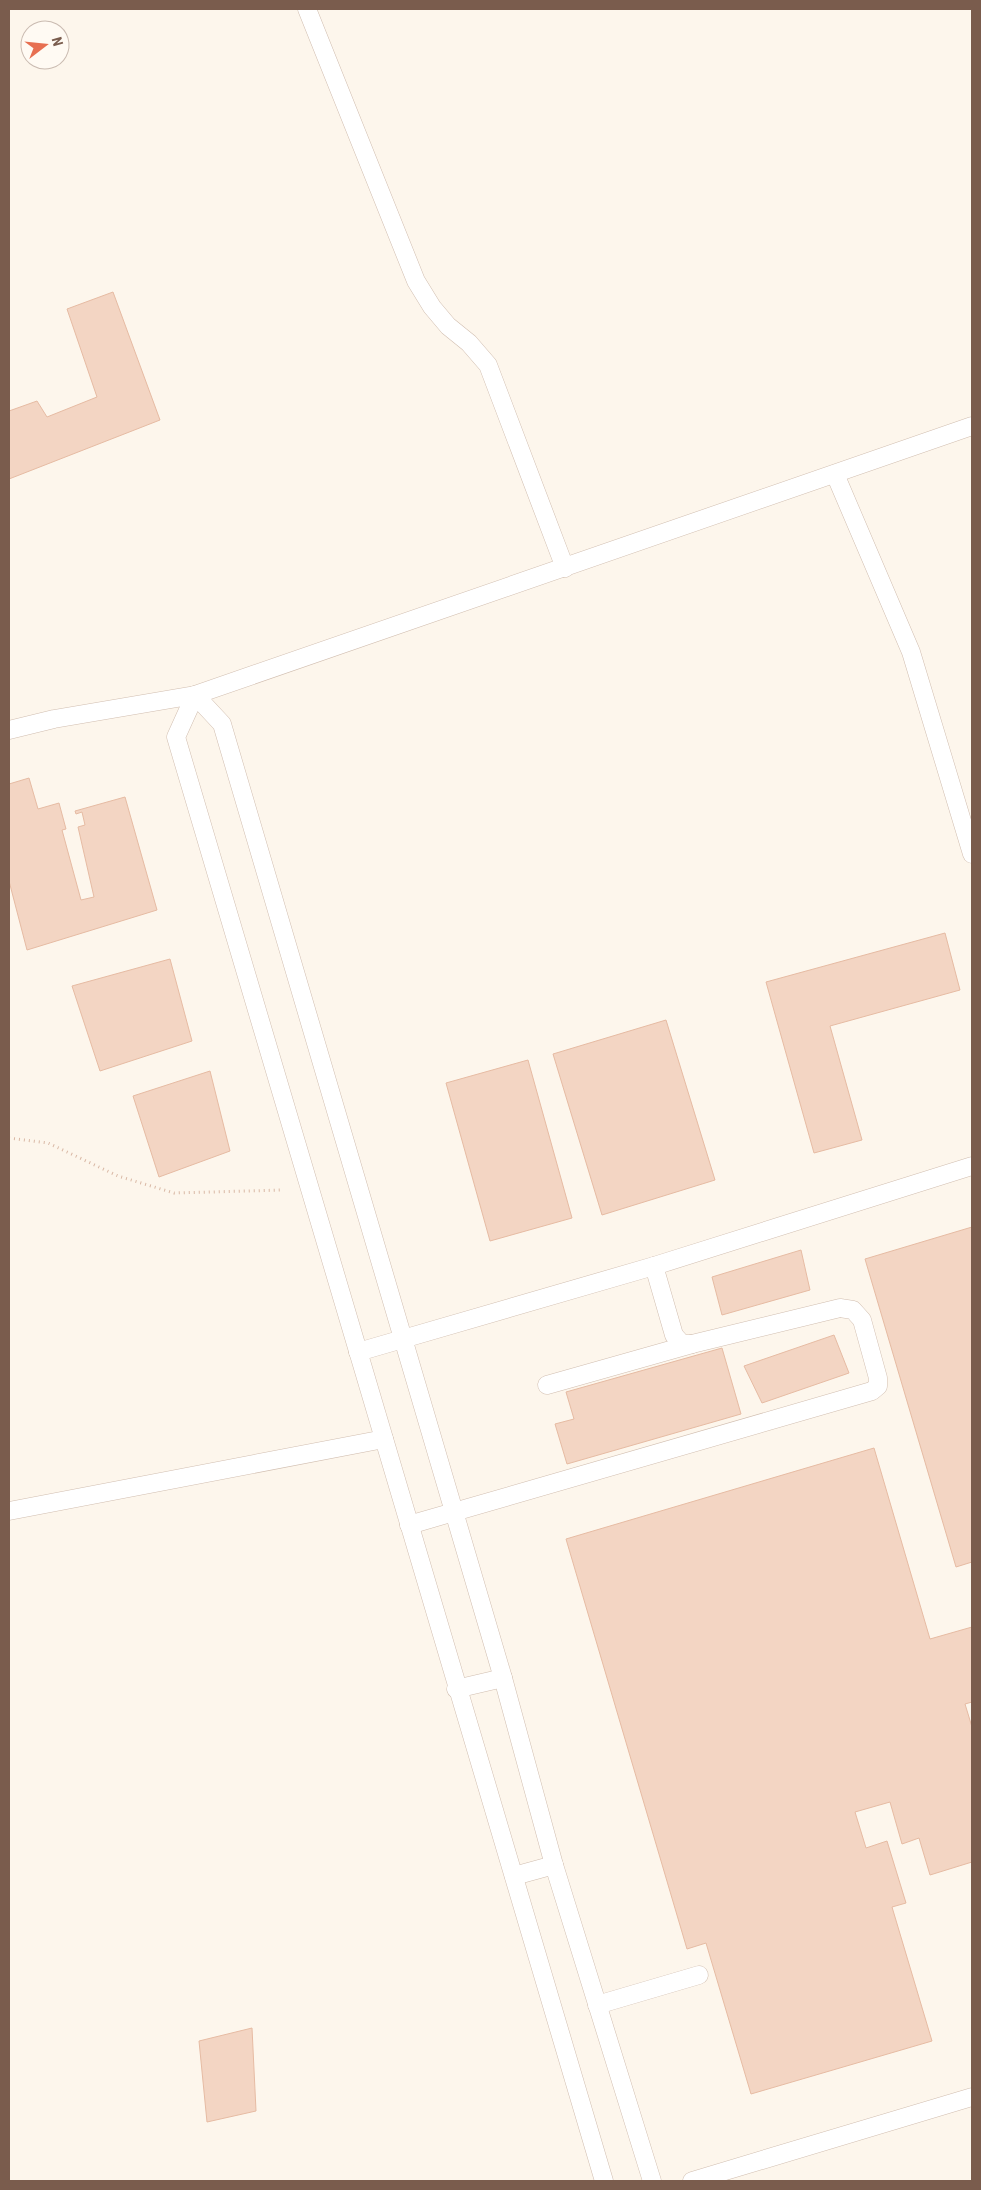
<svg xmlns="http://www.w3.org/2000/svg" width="981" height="2190" font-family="'Roboto Condensed',sans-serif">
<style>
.building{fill:#f3d5c3;stroke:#e6bba3}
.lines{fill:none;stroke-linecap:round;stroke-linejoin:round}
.service-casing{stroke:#d1beb0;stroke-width:19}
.path{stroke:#d9b8a5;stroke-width:3;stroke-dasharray:1 4;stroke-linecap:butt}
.service{stroke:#fff;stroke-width:18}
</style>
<rect width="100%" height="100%" fill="#fdf6ec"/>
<!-- building -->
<g class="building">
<path d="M113,292L160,420L9,479V411L37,401L47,417L97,397L67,309Z"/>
<path d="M29,778L38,809L59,803L66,829L62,830L81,900L94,897L78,827L85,825L82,812L76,814L75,811L125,797L157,910L27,950L9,881V784Z"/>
<path d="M945,933L960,990L830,1026L862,1140L814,1153L766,982Z"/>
<path d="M170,959L192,1041L100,1071L72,986Z"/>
<path d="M666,1020L715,1180L602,1215L553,1054Z"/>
<path d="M528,1060L572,1218L490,1241L446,1083Z"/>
<path d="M210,1071L230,1151L159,1177L133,1096Z"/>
<path d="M972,1227V1562L956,1567L865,1259Z"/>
<path d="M801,1250L810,1290L722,1315L712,1277Z"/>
<path d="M834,1335L849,1373L762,1403L744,1366Z"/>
<path d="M722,1348L741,1414L567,1464L555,1424L574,1419L566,1392Z"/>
<path d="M874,1448L930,1639L972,1627V1702L965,1704L972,1727V1862L930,1875L919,1838L902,1844L890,1802L855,1812L866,1848L887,1841L906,1903L892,1907L932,2041L751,2094L706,1943L687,1949L566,1539Z"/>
<path d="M252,2028L256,2111L207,2122L199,2041Z"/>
</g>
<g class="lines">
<defs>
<g id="service">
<path d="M307,9L416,281L432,307L448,326L469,343L488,365L565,568"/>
<path d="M835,474L911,652L972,854"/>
<path d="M9,730L54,719L195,695L972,426"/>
<path d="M358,1352L654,1266L972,1166"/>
<path d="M547,1385L692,1344"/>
<path d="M9,1511L384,1439"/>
<path d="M409,1525L872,1391L878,1386V1378L862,1320L853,1310L840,1308L692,1344H682L674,1335L654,1266"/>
<path d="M456,1689L503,1678"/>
<path d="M514,1876L554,1865"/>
<path d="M597,2005L699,1975"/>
<path d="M604,2181L176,737L195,695L222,724L503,1678L554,1865L652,2181"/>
<path d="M692,2181L972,2097"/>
</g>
</defs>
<!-- service casing -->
<use href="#service" class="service-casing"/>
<!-- path -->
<path class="path" d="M9,1138L48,1143L118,1176L174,1193L283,1190"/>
<!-- service -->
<use href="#service" class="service"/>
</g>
<!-- border -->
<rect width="981" height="2190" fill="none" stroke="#7a5c4d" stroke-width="20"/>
<!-- north arrow -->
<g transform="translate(45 45) rotate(74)"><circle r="24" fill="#fffaf3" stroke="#cabbb1"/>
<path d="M0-4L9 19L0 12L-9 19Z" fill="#e76f51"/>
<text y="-8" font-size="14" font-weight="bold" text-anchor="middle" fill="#7a5c4d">N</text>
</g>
</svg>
